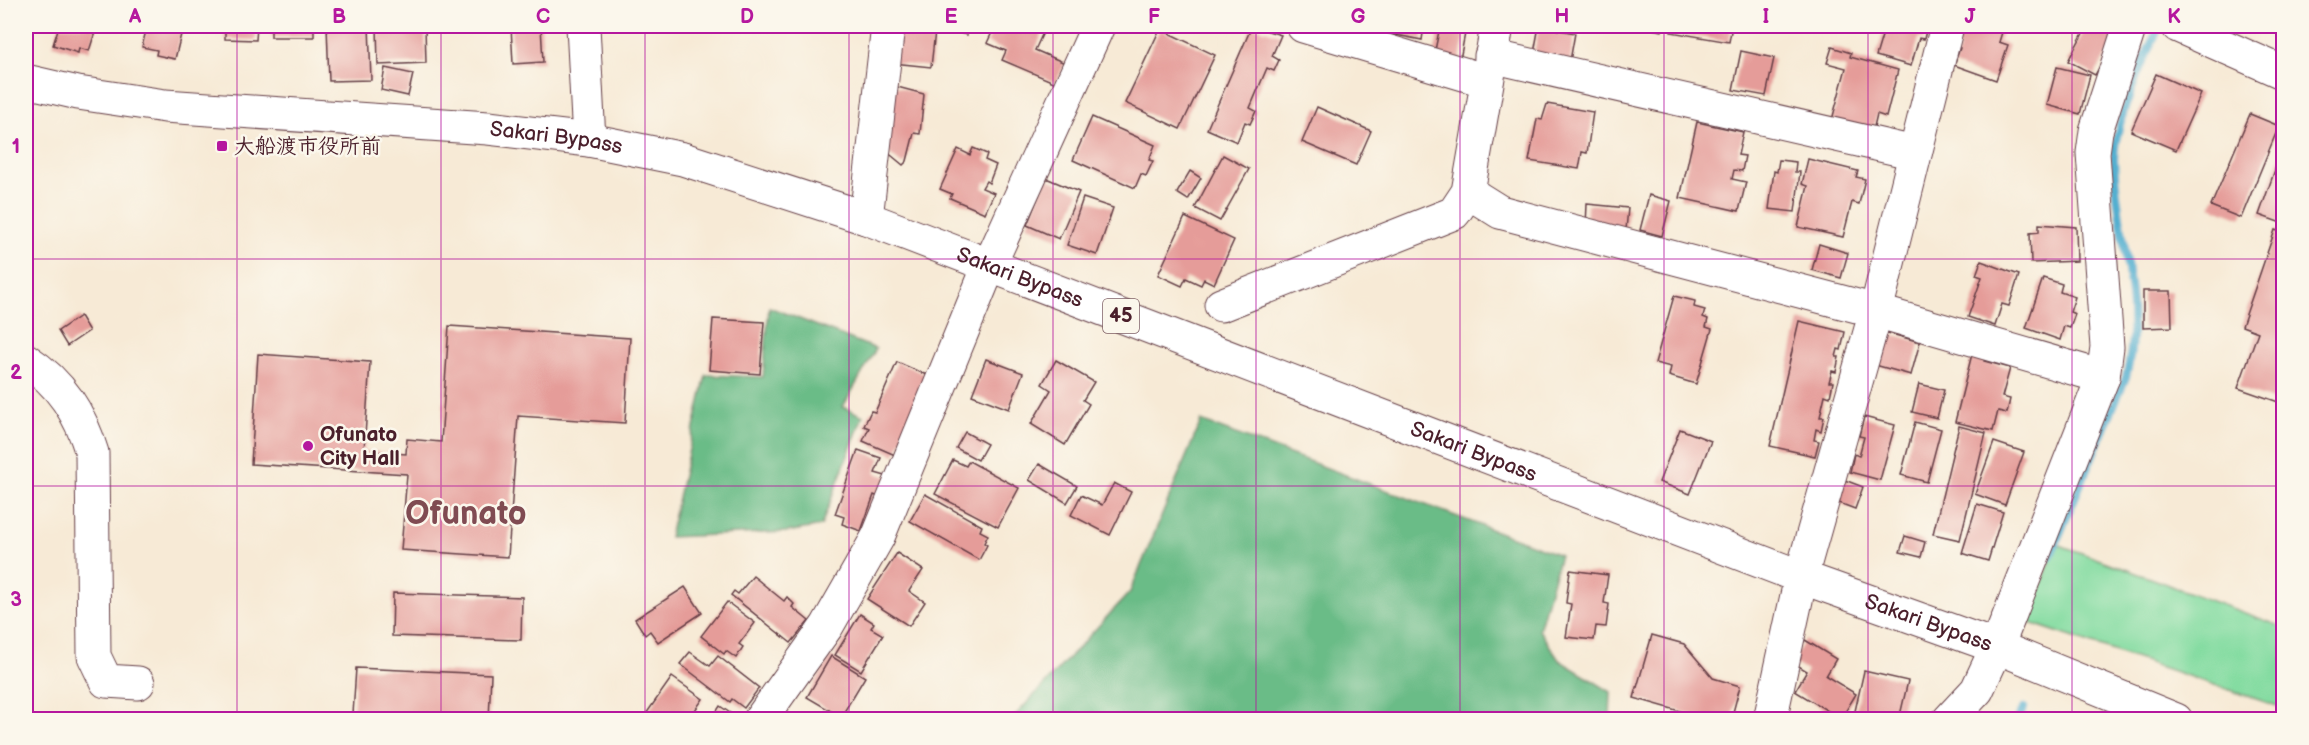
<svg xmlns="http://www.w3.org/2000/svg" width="2309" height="745" font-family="'Balsamiq Sans','Klee One',sans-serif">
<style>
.green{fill:#84dca1;stroke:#677e66;stroke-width:1.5}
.forest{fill:#6bbc87;stroke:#5a6e59;stroke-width:1.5}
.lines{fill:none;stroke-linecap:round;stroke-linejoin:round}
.stream{stroke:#52afd0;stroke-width:8}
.building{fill:#e59c99}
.minor-casing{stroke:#643d45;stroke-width:35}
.highway-casing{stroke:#643d45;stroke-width:35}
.minor{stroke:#fff;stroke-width:33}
.highway{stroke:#fff;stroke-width:33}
.grid{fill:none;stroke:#b5179e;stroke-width:1.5;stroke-opacity:0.55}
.poi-dot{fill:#b5179e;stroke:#fbf7ec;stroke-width:2}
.labels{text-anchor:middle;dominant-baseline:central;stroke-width:5;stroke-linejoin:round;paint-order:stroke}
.shield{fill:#fbf7ec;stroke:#7f6065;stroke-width:1.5}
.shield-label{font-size:20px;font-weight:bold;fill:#4a1f2b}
.street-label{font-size:21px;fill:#4a1f2b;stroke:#fbf7ec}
.poi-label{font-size:21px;font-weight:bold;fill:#4a1f2b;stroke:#fbf7ec;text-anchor:start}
.town-label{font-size:33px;font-weight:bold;fill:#804b52;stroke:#fbf7ec}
.neatline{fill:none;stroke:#b5179e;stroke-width:2}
.grid-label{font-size:20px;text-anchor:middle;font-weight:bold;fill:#b5179e}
</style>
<rect width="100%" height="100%" fill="#fbf7ec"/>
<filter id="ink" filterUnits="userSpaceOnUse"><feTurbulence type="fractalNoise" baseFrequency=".0167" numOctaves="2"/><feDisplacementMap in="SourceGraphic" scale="12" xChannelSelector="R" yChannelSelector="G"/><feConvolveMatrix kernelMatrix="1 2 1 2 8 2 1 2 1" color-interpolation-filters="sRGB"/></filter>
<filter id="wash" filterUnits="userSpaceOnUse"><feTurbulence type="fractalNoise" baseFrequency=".008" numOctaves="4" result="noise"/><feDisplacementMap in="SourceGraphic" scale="24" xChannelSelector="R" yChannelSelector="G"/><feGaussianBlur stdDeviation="1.35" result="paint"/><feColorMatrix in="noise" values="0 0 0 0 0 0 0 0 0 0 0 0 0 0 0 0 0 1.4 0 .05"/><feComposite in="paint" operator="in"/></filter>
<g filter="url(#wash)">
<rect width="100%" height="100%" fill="#f7ead6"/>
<!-- green -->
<path class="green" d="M2057,544L2283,627V708L2027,622Z"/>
<!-- forest -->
<g class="forest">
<path d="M769,307L876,349L843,407L863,416L821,526L787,532L669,537L706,375L763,377Z"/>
<path d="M1201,421L1560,555L1539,630L1559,660L1611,692L1610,719H1012L1130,592Z"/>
</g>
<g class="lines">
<!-- stream -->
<g class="stream">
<path d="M2050,557L2126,377C2145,306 2116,231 2114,159C2114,125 2144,56 2160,26"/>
<path d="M2017,720L2024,708"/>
</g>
</g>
<g id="blocks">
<!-- building -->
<g class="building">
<path d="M59,26H97L89,51L79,48L78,53L53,45Z"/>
<path d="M147,26H183L175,59L156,55L157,50L142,47Z"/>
<path d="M225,26H257L256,40L225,39Z"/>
<rect x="271" y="26" width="43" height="11"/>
<path d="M327,26H369L371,80L329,81Z"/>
<path d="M377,26H425L426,63L378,65Z"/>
<path d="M511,26H541L543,62L513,64Z"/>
<path d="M898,26H926L925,30L935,31L931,67L893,63Z"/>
<path d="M949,26H970L967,35L948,30Z"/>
<path d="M995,26H1046L1035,50L1065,63L1056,83L1002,60L1006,51L987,43Z"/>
<path d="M1252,26L1281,35L1272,56L1279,60L1274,71L1267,68L1250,108L1256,111L1250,124L1245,122L1237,142L1207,129Z"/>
<path d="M1351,26H1424L1422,40Z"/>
<path d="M1440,26L1466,28L1459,65L1433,60Z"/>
<path d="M1539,26L1575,33L1570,61L1534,53Z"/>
<path d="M1635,26H1663L1662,31Z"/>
<path d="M1673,26H1732L1729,42L1671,32Z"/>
<path d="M1885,26H1927L1924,39L1919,38L1911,66L1876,56Z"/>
<path d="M1966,26H1992L2003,29L1999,42L2008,45L1996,80L1954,65L1960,48L1956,47Z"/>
<path d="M2087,26H2122L2095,75L2068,61Z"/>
<path d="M1160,29L1215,55L1180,129L1125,103Z"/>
<path d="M1832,47L1851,53L1850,57L1898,70L1886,117L1877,114L1873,131L1832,120L1846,68L1827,63Z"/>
<path d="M1741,51L1774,58L1766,96L1733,90Z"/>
<path d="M2057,67L2090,75L2080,114L2047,105Z"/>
<path d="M385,68L413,74L408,96L381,90Z"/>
<path d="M2156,74L2201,94L2176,150L2131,131Z"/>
<path d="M886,84L924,94L920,134L914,133L907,161L903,165L886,151Z"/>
<path d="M1547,104L1593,112L1587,153L1582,152L1579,169L1529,161L1537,119L1542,120Z"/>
<path d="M1317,107L1371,131L1356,165L1302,142Z"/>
<path d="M2250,114L2279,126L2241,218L2211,206Z"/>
<path d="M1092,117L1155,145L1149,160L1153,161L1146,176L1141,174L1135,188L1073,160Z"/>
<path d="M1697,122L1743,132L1738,155L1745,156L1742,171L1734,170L1732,179L1746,182L1739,211L1680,198Z"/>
<path d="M2283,147H2284V224L2259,215Z"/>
<path d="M973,148L987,154L985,160L996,165L989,183L986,181L982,188L994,193L985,213L950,198L952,194L940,189L958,149L970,155Z"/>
<path d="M1223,155L1249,169L1220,221L1195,208Z"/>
<path d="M1808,159L1858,171L1856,177L1865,179L1859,204L1852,202L1843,237L1798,227L1808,186L1802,184Z"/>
<path d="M1779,160L1796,162L1795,172H1800L1795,212L1769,209L1774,171L1777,172Z"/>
<path d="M1190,171L1201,178L1188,200L1177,193Z"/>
<path d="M1046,178L1079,192L1059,239L1027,225Z"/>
<path d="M1649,195L1671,201L1662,236L1640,230Z"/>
<path d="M1083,198L1113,208L1097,255L1067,245Z"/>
<path d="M1587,204L1628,208L1626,230L1586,226Z"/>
<path d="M1185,217L1234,240L1214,284L1204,279L1201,285L1186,278L1182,286L1158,275Z"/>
<path d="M2039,224L2076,227L2077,261L2031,263L2030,233L2039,232Z"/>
<path d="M2275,230L2284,233V404L2238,388L2258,332L2242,326Z"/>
<path d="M1819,244L1848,253L1841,278L1812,270Z"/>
<path d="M1981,261L2019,275L2009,306L2002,304L1995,326L1968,317L1982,277L1976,275Z"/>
<path d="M2043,278L2062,284L2060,292L2075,297L2070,312L2075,314L2070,328L2064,326L2060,340L2026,328Z"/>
<path d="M2143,291H2171L2172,327L2143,328Z"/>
<path d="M1674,296L1695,301L1694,307L1705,310L1703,317L1708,319L1706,327L1712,329L1696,384L1669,376L1671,367L1655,363Z"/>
<path d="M80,316L89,331L67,346L58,331Z"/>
<path d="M713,319L764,322L760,374L709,370Z"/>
<path d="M1799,321L1845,332L1841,350L1838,349L1836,357H1839L1836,372L1832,371L1829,382H1833L1830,397L1825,395L1820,417H1824L1821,431L1816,429L1814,440L1819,441L1815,456L1770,446Z"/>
<path d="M449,326L630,338L625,423L518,416L508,557L401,550L407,474L251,464L258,354L370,362L364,451L406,454L407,439L441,442Z"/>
<path d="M1884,332L1920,342L1911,375L1875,365Z"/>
<path d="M1972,354L1985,357L1984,361L2010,368L2002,397L2010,399L2007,413L1998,411L1993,431L1955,422Z"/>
<path d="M986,359L1023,373L1009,409L972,395Z"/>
<path d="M1056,360L1094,382L1083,400L1089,404L1065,445L1031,424L1051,390L1042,384Z"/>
<path d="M897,362L931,377L895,455L863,441L869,428L864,426L871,411L875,412Z"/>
<path d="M1919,384L1944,390L1937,418L1912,412Z"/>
<path d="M1864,417L1895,425L1880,480L1850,472L1854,454L1859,456L1864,437L1859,436Z"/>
<path d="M1915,422L1941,429L1927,482L1901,475Z"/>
<path d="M1959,426L1986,433L1960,540L1933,534Z"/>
<path d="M1680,429L1711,441L1690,494L1659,482Z"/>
<path d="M965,432L987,444L978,460L956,448Z"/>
<path d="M1994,442L2024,452L2005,505L1975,494Z"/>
<path d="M858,450L881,458L875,473L889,477L881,498L874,495L861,531L842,524L844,517L835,514Z"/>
<path d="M953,460L966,466L969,461L1019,488L998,527L935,494Z"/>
<path d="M1039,464L1077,486L1067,503L1029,480Z"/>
<path d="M1842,479L1863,487L1855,509L1834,501Z"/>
<path d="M1114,483L1131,492L1110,535L1071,515L1081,495L1102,505Z"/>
<path d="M925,494L982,526L980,531L988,535L984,543L987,545L979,560L910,521Z"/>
<path d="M1977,504L2003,512L1988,561L1962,553Z"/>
<path d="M1905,536L1925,542L1921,557L1900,552Z"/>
<path d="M897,553L923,570L909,591L925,602L909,626L867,599Z"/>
<path d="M1570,570L1608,575L1604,603L1609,604L1606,627L1596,626L1594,640L1566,637L1571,604L1566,603Z"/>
<path d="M753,576L784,601L787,597L794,604L792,607L809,621L791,643L731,595L734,591L738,594Z"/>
<path d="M685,587L702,613L658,642L650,631L645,635L635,619Z"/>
<path d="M393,593L522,597L521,640L392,636Z"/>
<path d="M727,602L755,623L739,644L743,647L736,658L726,651L724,654L701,636Z"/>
<path d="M860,614L874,623L871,628L883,635L861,671L835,655Z"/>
<path d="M1652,635L1684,644L1713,678L1740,686L1731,720H1711L1634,698Z"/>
<path d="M1805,640L1836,659L1826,676L1856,694L1841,719L1795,691L1807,671L1792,662Z"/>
<path d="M690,652L710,666L718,656L759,688L744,708L732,699L730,702L680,664Z"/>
<path d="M831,656L865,677L841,717L807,697Z"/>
<path d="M356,668L491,674L489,720L353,714Z"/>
<path d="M1864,671L1908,681L1899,720H1853Z"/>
<path d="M672,677L703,699L688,720H655L646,714Z"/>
<path d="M720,706L740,720H711Z"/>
</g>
</g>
</g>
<g filter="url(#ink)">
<use href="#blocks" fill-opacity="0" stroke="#643d45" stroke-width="1.5"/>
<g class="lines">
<defs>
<g id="minor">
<path d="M583,26L589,140"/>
<path d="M1303,26L1487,81"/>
<path d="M2178,26L2284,73"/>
<path d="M1491,56L1915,153"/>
<path d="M1468,192L1500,212L1876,311L2103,377"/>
<path d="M866,218L888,26"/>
<path d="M1221,305L1454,213L1468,192L1497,26"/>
<path d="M26,360C61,383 80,413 92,453L94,656L106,681L138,683"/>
<path d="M760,720L827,626L878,537L989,266L1098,26"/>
<path d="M1770,720L1801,577L1876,311L1947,26"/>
<path d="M1949,720L1977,690L1997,647L2103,377L2107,347L2093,153L2096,131L2130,26"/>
</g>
<g id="highway">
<path id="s1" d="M26,81L78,93L165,106L488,128L589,140L683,159L866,218L1801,577L1997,647L2176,720"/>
</g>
</defs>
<!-- minor casing -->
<use href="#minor" class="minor-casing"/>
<!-- highway casing -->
<use href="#highway" class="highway-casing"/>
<!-- minor -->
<use href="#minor" class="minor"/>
<!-- highway -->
<use href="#highway" class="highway"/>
</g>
</g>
<!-- grid -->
<path class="grid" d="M237,26V720M441,26V720M645,26V720M849,26V720M1053,26V720M1256,26V720M1460,26V720M1664,26V720M1868,26V720M2072,26V720M26,259H2284M26,486H2284"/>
<!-- markers -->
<g class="poi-dot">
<rect x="216" y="140" width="12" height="12" rx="3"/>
<circle cx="308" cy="446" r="6"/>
</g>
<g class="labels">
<!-- shield labels -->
<rect class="shield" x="1103" y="299" width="36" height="34" rx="4.5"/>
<g class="shield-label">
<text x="1121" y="316">45</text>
</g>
<!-- street labels -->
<g class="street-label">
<text stroke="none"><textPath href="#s1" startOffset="534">Sakari Bypass</textPath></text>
<text stroke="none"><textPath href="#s1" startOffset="1020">Sakari Bypass</textPath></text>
<text stroke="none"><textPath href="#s1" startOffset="1506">Sakari Bypass</textPath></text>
<text stroke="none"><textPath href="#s1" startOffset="1992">Sakari Bypass</textPath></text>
</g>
<!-- poi labels -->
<g class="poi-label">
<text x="234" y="146">大船渡市役所前</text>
<text x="320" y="434">Ofunato<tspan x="320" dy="24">City Hall</tspan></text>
</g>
<!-- town labels -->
<g class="town-label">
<text x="466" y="514">Ofunato</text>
</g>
</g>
<!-- margin -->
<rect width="2309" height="745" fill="none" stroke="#fbf7ec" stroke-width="66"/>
<rect x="33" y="33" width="2243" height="679" class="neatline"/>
<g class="grid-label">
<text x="135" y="23">A</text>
<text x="339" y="23">B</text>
<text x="543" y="23">C</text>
<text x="747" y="23">D</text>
<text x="951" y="23">E</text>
<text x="1154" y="23">F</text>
<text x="1358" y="23">G</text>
<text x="1562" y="23">H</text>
<text x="1766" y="23">I</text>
<text x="1970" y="23">J</text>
<text x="2174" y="23">K</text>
<text x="16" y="153">1</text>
<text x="16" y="379">2</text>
<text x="16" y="606">3</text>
</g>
</svg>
